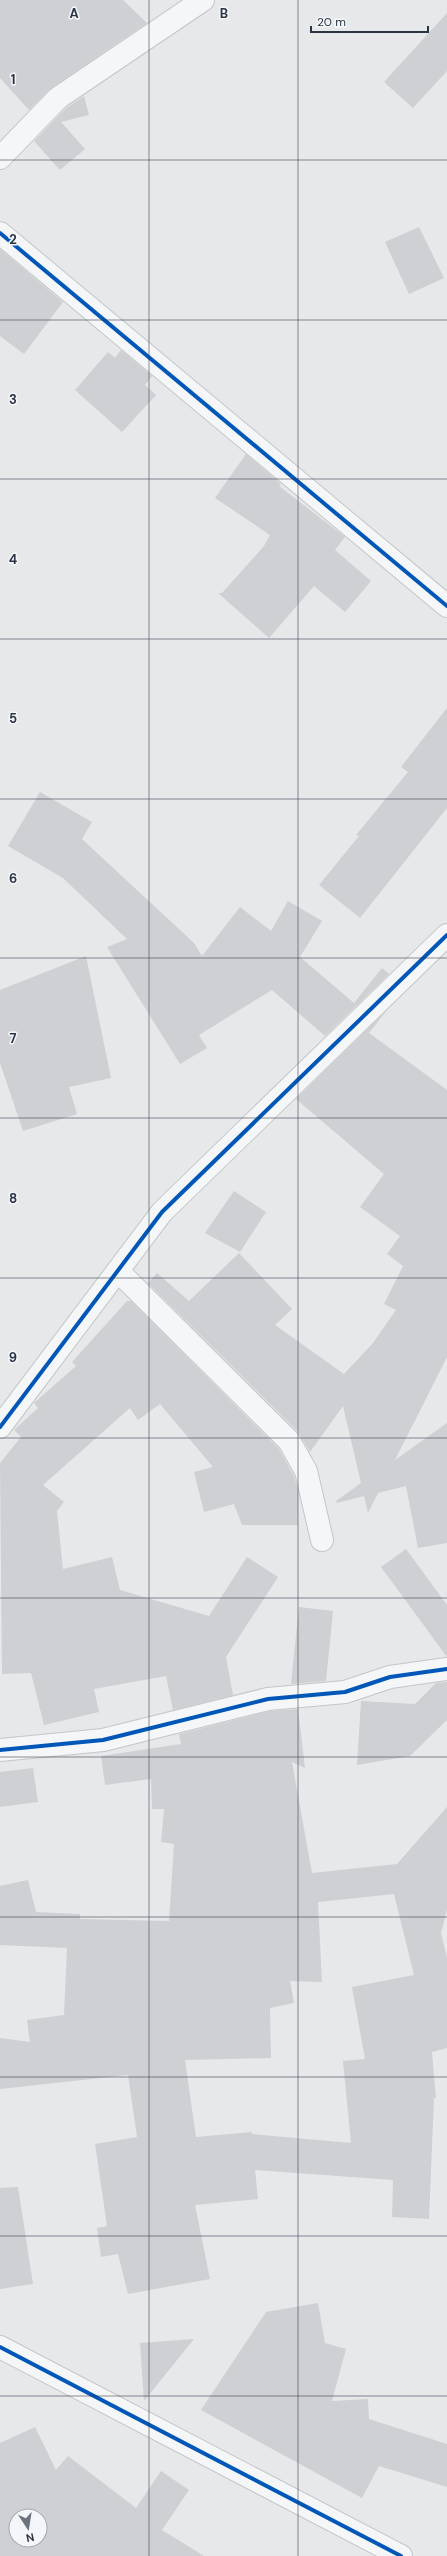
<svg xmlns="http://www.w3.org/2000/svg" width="447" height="2556" font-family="'DM Sans',sans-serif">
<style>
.building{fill:#ced0d3;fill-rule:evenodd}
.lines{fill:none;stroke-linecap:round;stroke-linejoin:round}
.minor-casing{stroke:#c4c6c8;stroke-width:24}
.minor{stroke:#f5f6f7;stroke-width:22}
.cycleway-casing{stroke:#f4f6f9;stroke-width:6}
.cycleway{stroke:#0057b8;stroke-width:4}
.grid{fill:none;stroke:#2b3445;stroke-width:1;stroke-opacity:0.55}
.grid-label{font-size:13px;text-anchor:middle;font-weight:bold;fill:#2b3445;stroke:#f4f6f9;stroke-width:3;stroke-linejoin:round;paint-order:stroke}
</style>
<rect width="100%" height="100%" fill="#e6e8ea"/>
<!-- building -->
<g class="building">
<path d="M0,0H123L147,23L51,88L29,110L0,78Z"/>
<path d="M447,13V71L413,108L384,82Z"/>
<path d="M84,96L89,115L61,122L85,149L60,170L34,141L66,108Z"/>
<path d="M419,227L444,278L409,294L385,242Z"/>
<path d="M0,249L63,302L24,354L0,336Z"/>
<path d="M121,350L152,376L145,385L156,395L122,432L75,390L108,352L115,358Z"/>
<path d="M246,454L281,484L279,486L345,537L335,550L371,581L345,612L314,586L269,638L218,593H222L264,546L270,535L215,498Z"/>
<path d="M447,708V808L360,918L319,885L359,836L356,835L408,772L401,767Z"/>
<path d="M40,792L92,822L82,839L194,943L202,956L240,907L271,931L288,901L322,921L300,957L354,1003L382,968L389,974L325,1036L272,990L199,1035L207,1048L180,1064L107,947L127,939L63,878L8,846Z"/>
<path d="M86,956L111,1078L69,1087L77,1114L23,1131L0,1063V990Z"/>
<path d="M387,1010L369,1033L447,1090V1357L395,1460L447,1423V1543L418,1548L406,1486L378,1493L368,1513L364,1496L337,1503L336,1501L361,1483L343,1406L310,1452L298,1432L148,1283L157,1273L189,1301L239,1253L292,1309L275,1325L344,1374L373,1343L396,1310L384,1304L403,1266L387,1254L400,1236L360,1207L384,1174L296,1099Z"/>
<path d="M234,1191L266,1212L240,1252L205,1233Z"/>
<path d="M127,1301H131L279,1449L294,1476L298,1490V1525H242L234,1504L204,1512L194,1472L213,1467L160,1404L138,1420L130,1408L43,1485L64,1502L57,1511L63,1569L112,1557L120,1590L209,1616L247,1557L278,1577L226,1657L233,1695L173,1710L166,1676L94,1689L99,1712L44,1725L31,1673L2,1674L0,1463L21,1437L14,1430L38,1408L34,1403L76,1366L72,1362Z"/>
<path d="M406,1549L447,1605V1657L381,1567Z"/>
<path d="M299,1607L333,1611L326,1681L291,1684Z"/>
<path d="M447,1682V1720L410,1756L357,1765L361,1701L415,1704L436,1683Z"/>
<path d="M298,1709L305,1768L292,1762L312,1873L397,1864L447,1807V1910L441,1933L447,1958V2048L432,2052L436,2098H434L429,2219L392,2217L393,2180L255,2170L258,2199L195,2205L210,2279L128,2294L118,2254L101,2257L97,2228L107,2226L95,2144L137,2137L128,2075L0,2089V2038L30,2042L27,2020L64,2015L67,1948L0,1945V1886L28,1880L36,1912L80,1914V1919L169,1921L174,1844L161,1842L164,1809H152L151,1779L105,1785L101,1756L181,1744L179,1734L270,1711ZM394,1894L414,1975L352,1987L365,2059L343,2061L351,2143L252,2134V2132L196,2137L185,2060L271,2058L270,2008L294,2003L290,1981L322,1982L318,1902Z"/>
<path d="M33,1768L38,1802L0,1807V1772Z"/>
<path d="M18,2187L33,2284L0,2289V2188Z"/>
<path d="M318,2303L325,2343L346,2349L332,2401L368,2399L369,2419L447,2444V2487L379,2466L362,2498L201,2410L266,2312Z"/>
<path d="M194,2339L144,2401L140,2343Z"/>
<path d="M35,2427L56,2470L68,2456L136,2508L161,2471L189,2490L162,2530L204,2556H0V2443ZM16,2516H40V2540H16Z"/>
</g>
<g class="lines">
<defs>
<g id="minor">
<path d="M0,158L58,98L203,0"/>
<path d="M0,233L447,606"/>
<path d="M118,1271L289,1441L306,1471L322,1540"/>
<path d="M0,1427L162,1212L447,935"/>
<path d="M0,1750L103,1740L268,1699L345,1692L390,1677L447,1669"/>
<path d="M0,2347L401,2556"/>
</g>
</defs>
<!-- minor casing -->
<use href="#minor" class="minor-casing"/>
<!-- minor -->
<use href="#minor" class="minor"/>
<defs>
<g id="cycleway">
<path d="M0,233L447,606"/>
<path d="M0,1427L162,1212L447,935"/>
<path d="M0,1750L103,1740L268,1699L345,1692L390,1677L447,1669"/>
<path d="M0,2347L401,2556"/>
</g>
</defs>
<!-- cycleway casing -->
<use href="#cycleway" class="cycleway-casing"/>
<!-- cycleway -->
<use href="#cycleway" class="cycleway"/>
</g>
<!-- grid -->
<path class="grid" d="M149,0V2556M298,0V2556M0,160H447M0,320H447M0,479H447M0,639H447M0,799H447M0,958H447M0,1118H447M0,1278H447M0,1438H447M0,1598H447M0,1757H447M0,1917H447M0,2077H447M0,2236H447M0,2396H447"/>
<g class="grid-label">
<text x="74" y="18">A</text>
<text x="224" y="18">B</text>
<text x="13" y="84">1</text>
<text x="13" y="244">2</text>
<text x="13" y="404">3</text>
<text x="13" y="564">4</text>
<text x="13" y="723">5</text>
<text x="13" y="883">6</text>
<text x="13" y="1043">7</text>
<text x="13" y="1203">8</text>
<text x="13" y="1362">9</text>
</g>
<!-- north arrow -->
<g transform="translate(28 2528) rotate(168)"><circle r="19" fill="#f4f6f9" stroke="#a4a8b1"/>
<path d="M0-3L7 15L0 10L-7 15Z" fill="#6c737f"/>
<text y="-6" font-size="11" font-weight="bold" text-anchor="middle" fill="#2b3445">N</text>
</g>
<!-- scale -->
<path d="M311 26v6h117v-6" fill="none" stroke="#2b3445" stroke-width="2"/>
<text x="317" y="26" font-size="12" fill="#2b3445" stroke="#f4f6f9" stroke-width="3" paint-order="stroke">20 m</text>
</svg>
